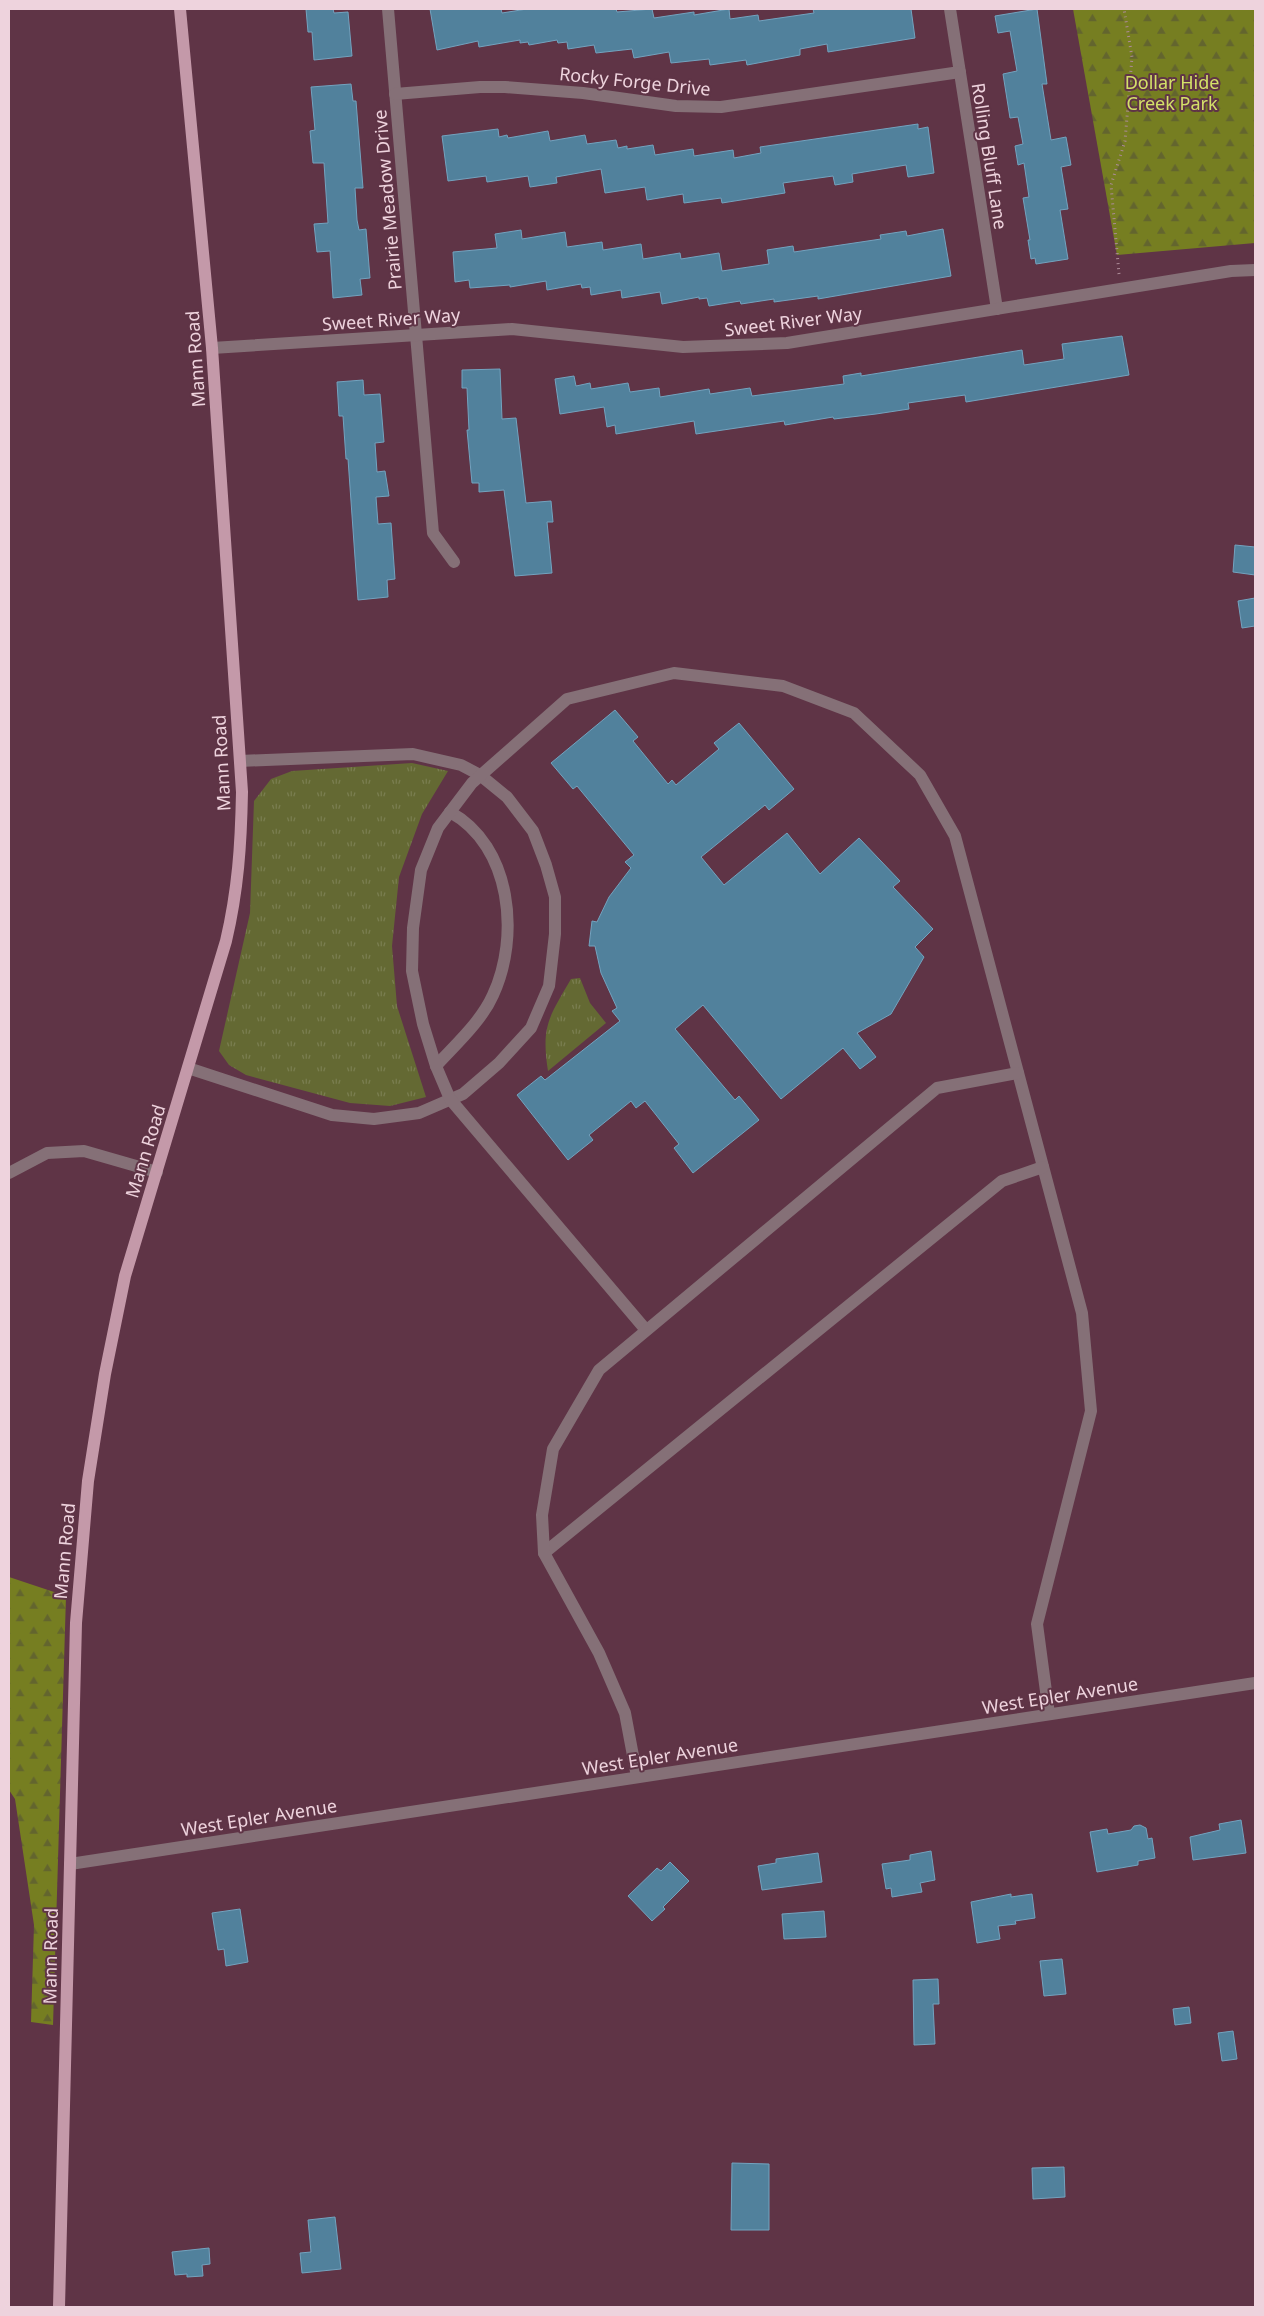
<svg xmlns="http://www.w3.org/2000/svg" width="1264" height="2316" font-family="'Noto Sans',sans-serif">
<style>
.grass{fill:url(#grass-tufts)}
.forest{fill:url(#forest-firs)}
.building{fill:#51819c;stroke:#73a3bf}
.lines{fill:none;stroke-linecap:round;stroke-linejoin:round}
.path{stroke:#ad8b98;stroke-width:3;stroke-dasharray:1 4;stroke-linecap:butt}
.minor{stroke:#857077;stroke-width:12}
.major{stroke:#c499a9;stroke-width:12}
.labels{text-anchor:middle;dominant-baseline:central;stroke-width:4;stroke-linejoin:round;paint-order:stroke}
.street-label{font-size:18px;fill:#eed3dd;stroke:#5f3446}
.park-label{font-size:18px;fill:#d4e169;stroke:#5f3446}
</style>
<defs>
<pattern id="grass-tufts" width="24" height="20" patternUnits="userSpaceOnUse" patternTransform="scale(1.25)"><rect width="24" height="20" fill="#646933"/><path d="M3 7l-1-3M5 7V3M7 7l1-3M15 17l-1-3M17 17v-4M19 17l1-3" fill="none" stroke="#7a7e50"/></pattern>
<pattern id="forest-firs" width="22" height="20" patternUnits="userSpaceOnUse" patternTransform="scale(1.25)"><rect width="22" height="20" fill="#767e21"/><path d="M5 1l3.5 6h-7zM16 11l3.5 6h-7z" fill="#63652e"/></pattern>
</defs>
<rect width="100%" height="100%" fill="#5f3446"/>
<!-- grass -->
<g class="grass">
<path d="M412,763L448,771L422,814L399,877L392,946L397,1006L426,1097L390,1106L350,1103L246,1075L229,1065L219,1051L250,913L254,801L271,779L292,771Z"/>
<path d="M580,978L590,1003L606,1023L548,1071C541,1026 549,1017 571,979Z"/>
</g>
<!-- forest -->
<g class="forest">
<path d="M1073,9H1255V243L1117,255Z"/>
<path d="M9,1577L66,1596L53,2025L31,2022L34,1925L15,1799L9,1790Z"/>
</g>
<!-- building -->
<g class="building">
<path d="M306,9H333L334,13L348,12L352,56L314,60L312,32H308Z"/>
<path d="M430,9H501L502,13L527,9H616L617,12L652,9L654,18L694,12V15L729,9L730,19L758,15L759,21L814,13L813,9H911L915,38L828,52L827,44L800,49V55L747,65L746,60L710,65L709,59L671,63L669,52L634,58L632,49L596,53L594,45L568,49L567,42L558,43L557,40L529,45L528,42L520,43V40L479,47L478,41L437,50Z"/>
<path d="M1037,9L1047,84H1042L1051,140L1066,137L1071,165L1061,167L1068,209L1060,210L1068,259L1036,264L1035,258L1031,259L1028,240H1030L1023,198L1029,197L1024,163L1018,165L1015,146L1023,144L1018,117L1010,118L1003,74L1017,71L1010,31L998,33L995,16Z"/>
<path d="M351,84L353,101H356L363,188H355L357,220L359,230L366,229L370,278L360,279L362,295L333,298L330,251L317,252L314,224L328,223L324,163H313L310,131L315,130L311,87Z"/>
<path d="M918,124V129L928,127L934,173L908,177L906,165L852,174L853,182L835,185L833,176L783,183L785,193L722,203L721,198L684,203L683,194L647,200L645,187L605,193L601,169L556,177L557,183L530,187L528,176L487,182L486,176L448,181L442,136L498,129L499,137L507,135L508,138L548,131L550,141L585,135L587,144L616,140L618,148L627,146V149L653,145L655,155L693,149L694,156L733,150L734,158L761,153L760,147Z"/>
<path d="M943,229L951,276L818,299V296L774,302V299L741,304L740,301L709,306L707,298L699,299V297L662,304L660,292L622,298L621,290L591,295L590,287L582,288L581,284L547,290L546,281L510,287V285L470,288L469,280L455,282L453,252L497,248L495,234L521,230L522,239L565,232L567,247L602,242L603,250L641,244L643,259L680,253L681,259L719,253L722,271L769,264L767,250L793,246L794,252L881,239L880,235L906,231L907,236Z"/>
<path d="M1122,336L1129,375L966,402L965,395L908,403L909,409L876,414L834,419L833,417L785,425L784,421L696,434L694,421L616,434L615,425L607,427L604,407L560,414L555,379L574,376L576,386L590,383L591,389L628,383L630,392L659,388L660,397L709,389L710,394L750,388L752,396L844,384L843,376L861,373V376L1022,350L1024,365L1064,359L1062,344Z"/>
<path d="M500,369L502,419L516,418L526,503L551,501L553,522H547L552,573L515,576L504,490L479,492V483H472L467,430H469L467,388H462V370Z"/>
<path d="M363,380L364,395L380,394L384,442L375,443L377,472L385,471L389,496L376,497L378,524L391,523L395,579L387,580L388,597L358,600L348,459H346L343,416H339L337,382Z"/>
<path d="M1235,545L1255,547V575L1233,572Z"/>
<path d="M1255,598V626L1242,628L1238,601Z"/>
<path d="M615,710L638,737L633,741L668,784L672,780L676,785L719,749L714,743L739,723L794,789L769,810L765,805L701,857L724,885L787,833L820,874L859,838L900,881L893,887L933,929L915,947L924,957L891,1014L857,1033L876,1057L860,1069L843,1048L781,1099L703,1005L675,1029L735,1100L739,1096L759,1120L693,1173L674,1148L679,1144L645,1101L636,1108L631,1101L589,1135L593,1140L568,1160L517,1095L541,1076L545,1080L620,1021L612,1011L617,1008L601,973L595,946H589L592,921L597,922L609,897L631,868L625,862L634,855L577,786L573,789L551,763Z"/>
<path d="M1241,1820L1246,1853L1193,1860L1190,1837L1220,1830L1219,1824Z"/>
<path d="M1140,1825L1146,1828L1148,1839L1152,1838L1155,1858L1138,1861V1865L1097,1872L1090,1832L1107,1829L1108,1834L1131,1830L1134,1826Z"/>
<path d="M931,1851L935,1880L920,1883L922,1892L892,1897L891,1888L886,1889L882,1864L910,1860V1855Z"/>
<path d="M818,1853L822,1882L762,1890L758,1866L776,1863V1859Z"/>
<path d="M670,1862L689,1881L663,1907L665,1909L652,1921L628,1896L657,1868L661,1871Z"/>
<path d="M1011,1894V1897L1032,1894L1035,1918L1015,1921L1016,1924L998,1926L1000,1939L977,1943L971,1902Z"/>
<path d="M240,1909L248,1962L226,1966L224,1949L218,1950L212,1913Z"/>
<path d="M824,1911L826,1937L784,1939L782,1914Z"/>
<path d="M1062,1959L1066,1994L1044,1996L1040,1961Z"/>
<path d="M938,1979L939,2004H933L935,2044L914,2045L913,1980Z"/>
<path d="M1189,2007L1191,2023L1175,2025L1173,2009Z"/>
<path d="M1233,2031L1237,2059L1222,2061L1218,2033Z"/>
<path d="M732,2163L769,2164V2230H731Z"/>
<path d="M1064,2167L1065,2197L1033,2199L1032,2168Z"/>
<path d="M335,2217L341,2269L302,2273L300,2253L311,2252L308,2220Z"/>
<path d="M209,2248L210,2264L202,2265L203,2276L187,2277V2274L175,2275L172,2252Z"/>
</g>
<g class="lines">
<!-- path -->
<path class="path" d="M1119,274L1111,185L1125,141L1132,57L1124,9"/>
<!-- minor -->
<g class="minor">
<path d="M388,9L433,533L454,562"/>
<path d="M950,9L997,309"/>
<path d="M395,94L480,87H505L583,93L676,106L721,107L960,72"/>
<path d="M212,348L512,329L683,347L787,343L1231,271L1255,270"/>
<path d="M436,1066C455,1045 481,1022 493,995C520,937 512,846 450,812"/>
<path d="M188,1068L332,1115L374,1119L419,1113L463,1094L499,1063L531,1028L549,986L555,934V897L546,865L533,831L507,797L480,775L461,765L413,754L240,761"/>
<path d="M9,1173L47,1153L84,1151L157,1172"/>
<path d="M646,1330L450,1099L436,1066L423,1024L412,971L413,928L421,870L438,828L472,783L567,699L674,673L783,686L854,713L920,775L955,836L1082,1313L1091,1411L1037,1624L1049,1714"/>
<path d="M544,1553L1002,1181L1043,1167"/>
<path d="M637,1777L625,1713L599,1653L544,1553L542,1515L553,1449L599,1370L937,1088L1018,1073"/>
<path d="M70,1864L1255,1683"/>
</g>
<!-- major -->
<path class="major" d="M59,2307L76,1623L88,1481L105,1374L125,1276L226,941C238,890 241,845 242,792L212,348L180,9"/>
</g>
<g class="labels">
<!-- street labels -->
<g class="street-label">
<text transform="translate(635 81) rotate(6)">Rocky Forge Drive</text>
<text transform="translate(990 156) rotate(81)">Rolling Bluff Lane</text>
<text transform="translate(387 200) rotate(-95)">Prairie Meadow Drive</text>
<text transform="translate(391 319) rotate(-4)">Sweet River Way</text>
<text transform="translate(793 321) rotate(-7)">Sweet River Way</text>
<text transform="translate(195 359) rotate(-94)">Mann Road</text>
<text transform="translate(221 763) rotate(-93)">Mann Road</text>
<text transform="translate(145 1151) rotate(-73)">Mann Road</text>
<text transform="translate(64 1551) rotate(-85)">Mann Road</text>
<text transform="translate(1060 1695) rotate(-9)">West Epler Avenue</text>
<text transform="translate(660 1756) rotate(-9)">West Epler Avenue</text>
<text transform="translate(259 1817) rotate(-9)">West Epler Avenue</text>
<text transform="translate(50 1956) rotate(-89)">Mann Road</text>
</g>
<!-- park labels -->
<g class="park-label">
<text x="1172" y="82">Dollar Hide<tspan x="1172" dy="21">Creek Park</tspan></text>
</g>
</g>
<!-- border -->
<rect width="1264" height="2316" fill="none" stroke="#eed3dd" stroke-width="20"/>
</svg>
